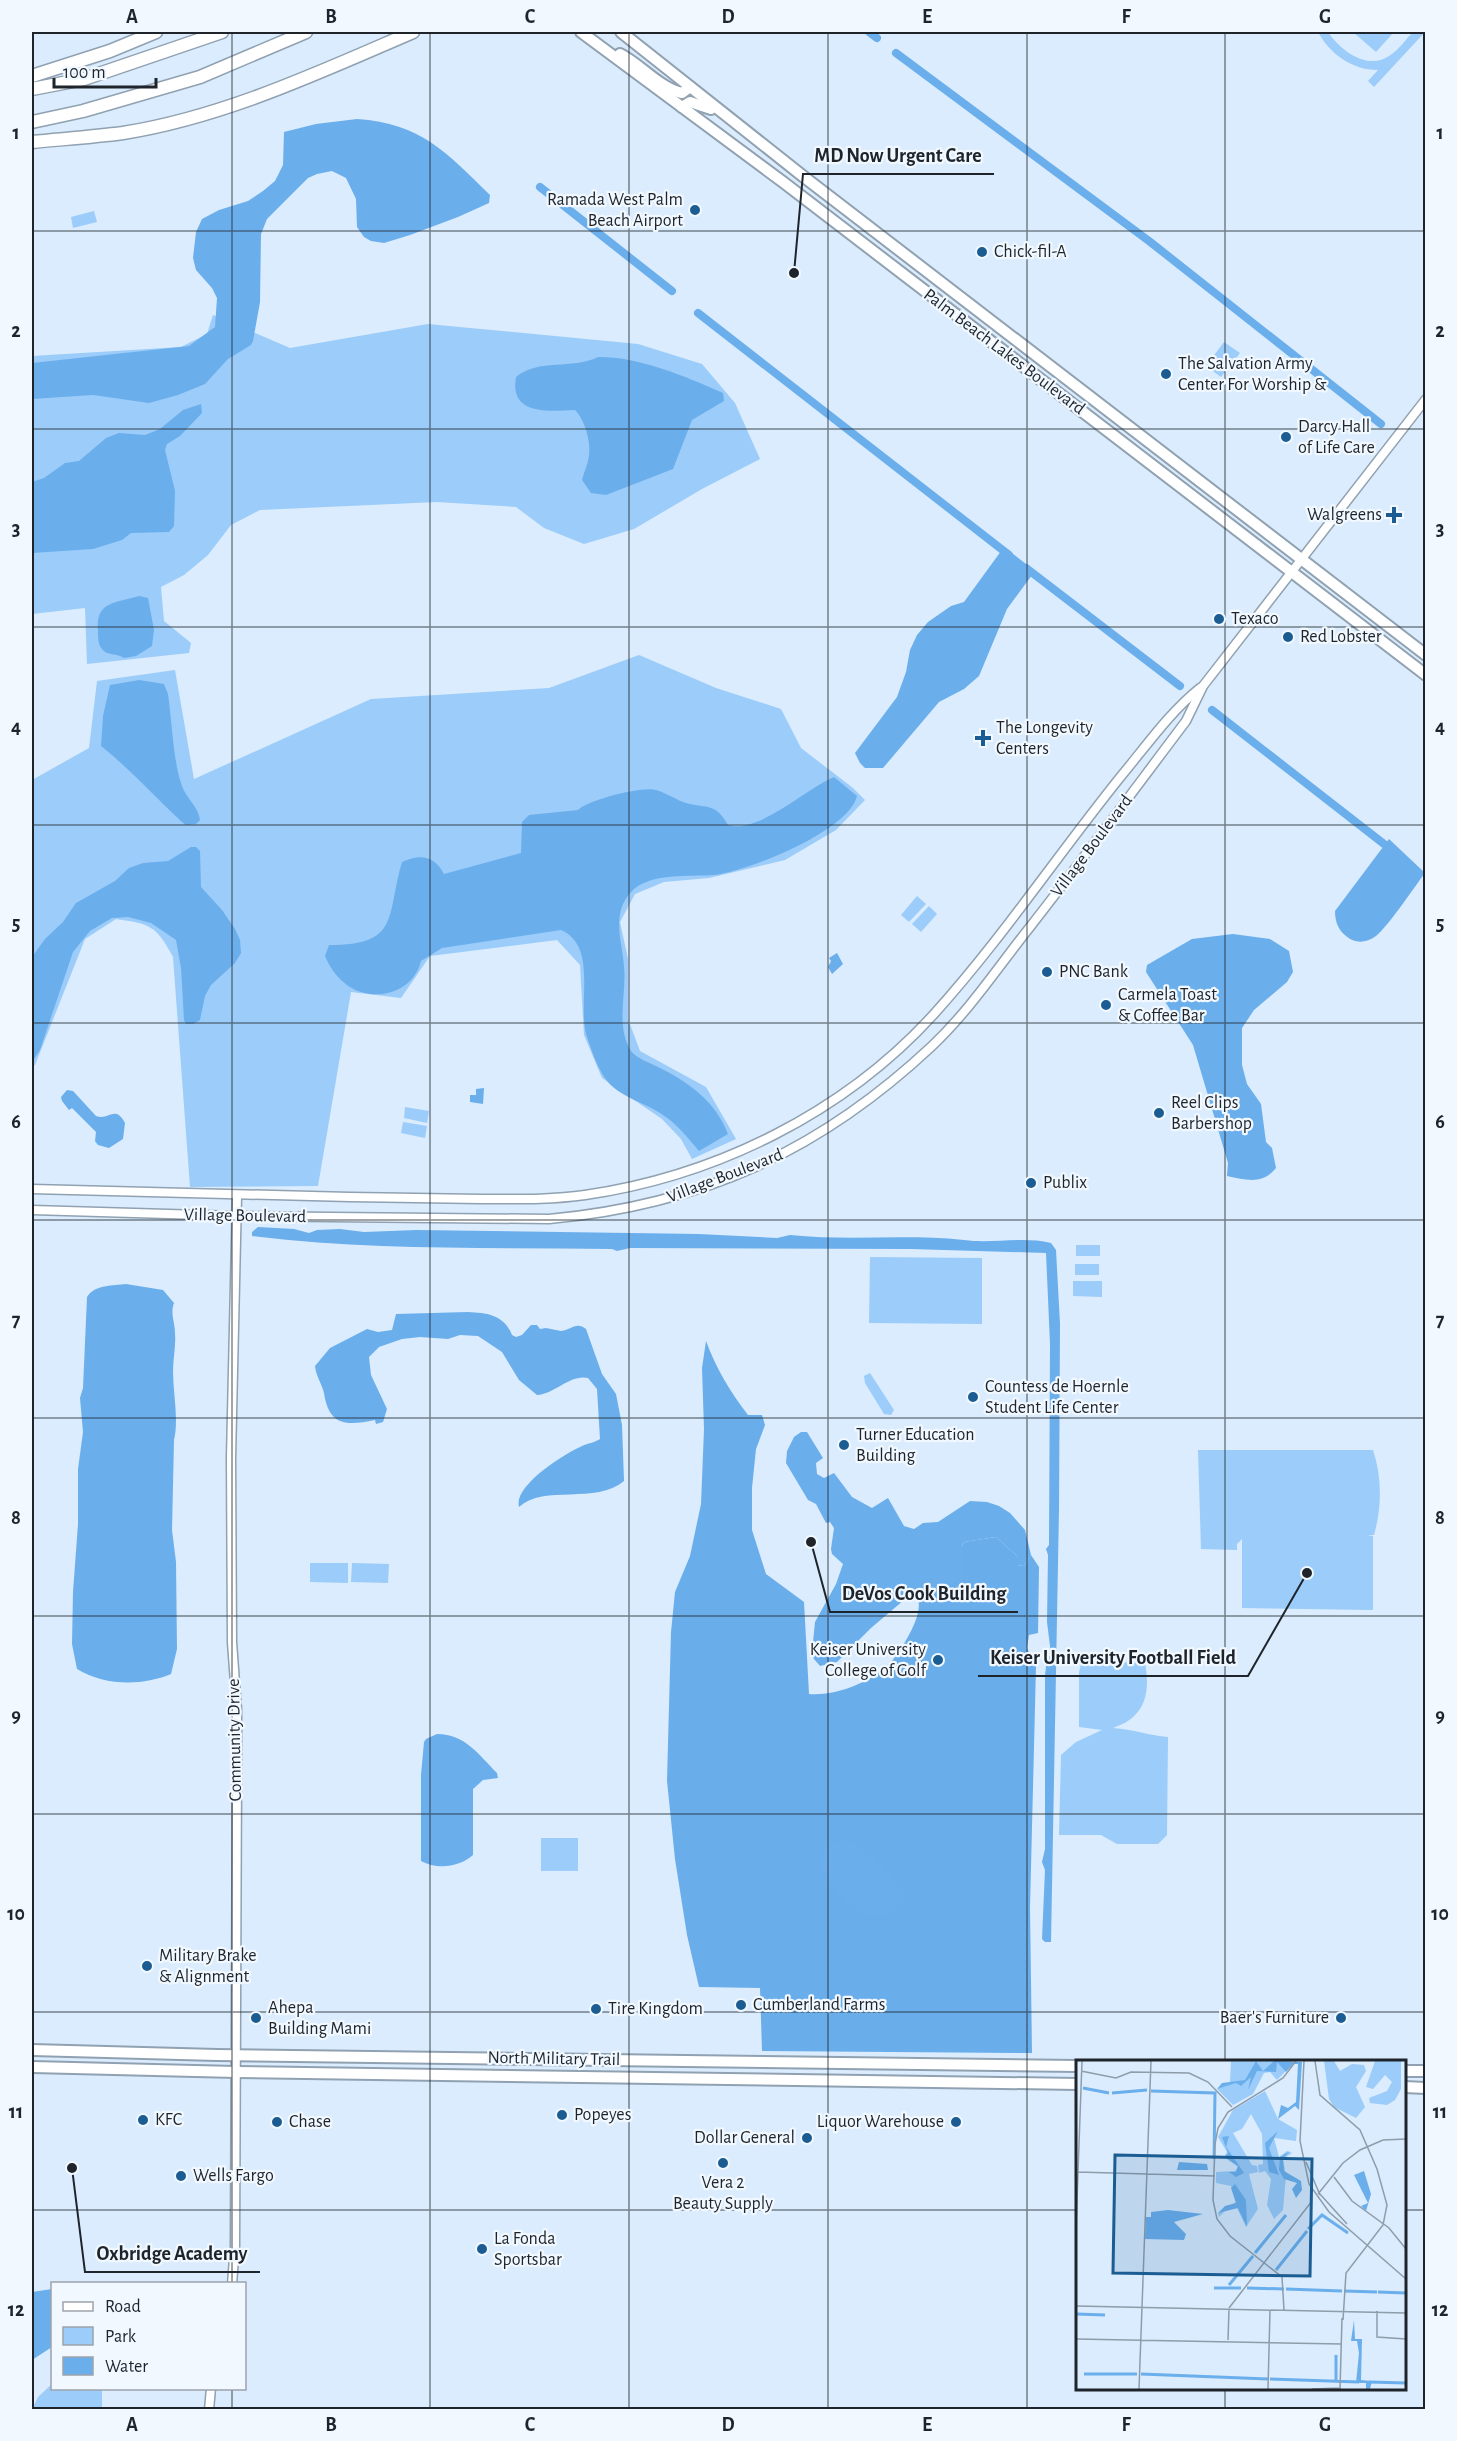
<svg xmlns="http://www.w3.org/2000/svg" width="1457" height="2441" font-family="'Alegreya Sans',sans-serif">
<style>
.green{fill:#9cccf9}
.forest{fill:#6aadeb}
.water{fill:#6baeec}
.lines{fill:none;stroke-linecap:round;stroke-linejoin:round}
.canal{stroke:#6baeec;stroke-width:8}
.minor-casing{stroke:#90a1b1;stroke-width:11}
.major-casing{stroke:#90a1b1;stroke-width:14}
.highway-casing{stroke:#90a1b1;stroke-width:15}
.minor{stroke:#fff;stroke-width:8}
.major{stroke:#fff;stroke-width:10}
.highway{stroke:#fff;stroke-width:12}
.grid{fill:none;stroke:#1e242a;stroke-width:1.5;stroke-opacity:0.55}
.poi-dot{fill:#1b5d92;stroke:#f1f8ff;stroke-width:2}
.labels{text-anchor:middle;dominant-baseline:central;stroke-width:4.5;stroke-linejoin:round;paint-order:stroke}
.poi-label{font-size:18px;fill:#1e242a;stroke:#f1f8ff;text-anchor:start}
.street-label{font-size:18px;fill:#1e242a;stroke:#f1f8ff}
.inset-river{fill:none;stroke:#6baeec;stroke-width:3}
.inset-road{fill:none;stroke:#8f9ca9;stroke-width:1.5}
.view{fill:#1b5d92;fill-opacity:0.15;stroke:#1b5d92;stroke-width:3}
.inset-edge{fill:none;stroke:#1e242a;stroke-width:3}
.leader{fill:none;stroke:#1e242a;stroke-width:2}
.callout-dot{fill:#1e242a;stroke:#f1f8ff;stroke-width:2}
.callout-label{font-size:20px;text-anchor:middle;font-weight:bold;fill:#1e242a;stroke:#f1f8ff;stroke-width:4.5;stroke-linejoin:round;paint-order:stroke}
.neatline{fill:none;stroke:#1e242a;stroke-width:2}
.grid-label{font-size:20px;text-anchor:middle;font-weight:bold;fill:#1e242a}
</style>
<rect width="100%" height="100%" fill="#daecfd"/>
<!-- green -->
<g class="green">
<path d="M1318,32H1328C1340,50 1367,71 1389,56C1399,50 1406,39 1413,32H1425L1374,87L1368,81L1378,70C1352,70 1330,54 1318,32Z"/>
<path d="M1353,32H1394L1376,52Z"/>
<path d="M94,211L97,222L73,228L71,217Z"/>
<path d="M213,315L290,348L428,324L638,344L702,364L735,403L760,459L702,489L634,529L584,544L544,528L516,507L437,502L260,510L231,525L208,555L184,575L161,587L164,621L191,643L189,653L87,664L85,608L32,614V356L181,347L207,334Z"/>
<path d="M1224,342L1240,353L1221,377L1206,366Z"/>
<path d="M639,655L716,688L781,709L801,748L853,788L865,800L836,830L785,860L709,878L664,882L635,894L620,922L628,959V1019L640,1051L706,1087L736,1139L692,1159L681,1139L662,1119L602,1078L584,1035L580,965L557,940L430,956L401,998L351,992L318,1186L190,1187L173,957C156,925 150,924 116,919L85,939L35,1065L32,1067V780L89,748L97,681L175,670L194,779L371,699L549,688Z"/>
<path d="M917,896L926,904L909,922L901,915Z"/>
<path d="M929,906L937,914L921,932L912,924Z"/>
<path d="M405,1107L429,1111L427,1123L404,1118Z"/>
<path d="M403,1122L427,1126L425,1138L401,1133Z"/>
<rect x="1076" y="1245" width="24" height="11"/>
<path d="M870,1257L982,1258V1324L869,1323Z"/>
<rect x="1075" y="1264" width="24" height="11"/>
<path d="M1073,1281H1102V1297L1073,1296Z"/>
<path d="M870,1373L894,1410L891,1415L884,1414L865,1383L864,1376Z"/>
<path d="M1198,1450H1373C1382,1477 1382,1507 1374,1535H1367L1373,1536V1610L1242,1608V1539L1237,1544V1550L1201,1549Z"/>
<path d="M310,1563H348V1583L310,1582Z"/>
<path d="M352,1563L389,1564L388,1583L351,1582Z"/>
<path d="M1090,1661L1145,1663C1151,1695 1144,1718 1113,1728C1133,1729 1150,1736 1168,1737L1167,1835L1158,1844H1117L1101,1835H1059L1061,1755L1076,1742L1102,1730L1079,1727V1672L1081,1664Z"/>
<rect x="541" y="1838" width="37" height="33"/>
<path d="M52,2384V2388L102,2389V2409H32L38,2397Z"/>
</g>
<!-- forest -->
<path class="forest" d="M706,1341C716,1368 730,1392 748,1415H762L765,1425L756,1449L752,1488V1530L766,1574L804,1602L809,1694C835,1696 866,1684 886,1667C897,1658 916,1626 918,1612C920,1605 918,1596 917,1589L942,1591L964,1542L996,1537L1017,1556V1565L1024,1566L1031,1555L1039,1567L1038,1633L1029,1635L1027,1648L1036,1666L1030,1908L1032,2053L762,2051L760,1988L699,1987L687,1935L675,1859L667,1781L671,1632L675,1592L690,1556L701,1504L704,1429L702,1368Z"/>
<!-- water -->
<g class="water">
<path d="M357,119C421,123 447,153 490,195L489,203L458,217L410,235L384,243L371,241L364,237L357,227L356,199L346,178L332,171L317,174L308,178L267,219L261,234L260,302L253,341L251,345L228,359L205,384L178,395L149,403L93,395L32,399V363L189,346L215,327L217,298L212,288L196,270L193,258L196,232L202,219L219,210L248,201L263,191L275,181L283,165L284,132L316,124Z"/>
<path d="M598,357C641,357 684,376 723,393L724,401L692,420L673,469L606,495L591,493L582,480C584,472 588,464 589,456C591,442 585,420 575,410C549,411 509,416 516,377C539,358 572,370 598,357Z"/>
<path d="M201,404L202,413L180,436L167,444L165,450L175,491L174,526L169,532L131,533L122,540L93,549L32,553V482L44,478L65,463L79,461L106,438L119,433L145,435L160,429L183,410Z"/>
<path d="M1004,547L1035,571L1007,609L979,676L964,689L939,702L883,768H865L860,763L855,753L897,697L906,672L910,650L917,635L928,622L951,606L964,602Z"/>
<path d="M139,596L148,598L154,630L152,646L136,656L124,658C117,653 107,656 102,649C98,645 98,637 98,631C95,601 116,603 139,596Z"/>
<path d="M139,680L164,684L168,694C172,721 173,759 181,783C185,798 198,805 200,820L196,824L186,825L182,822C155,797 130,769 101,746L103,716L110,685Z"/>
<path d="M834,777L857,796C849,831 748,871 714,875C690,877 649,872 631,892C611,914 622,940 624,966C627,994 615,1025 631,1051C636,1058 650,1063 658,1067C690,1083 715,1101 728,1134L699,1151C688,1138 677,1124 663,1115C646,1103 622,1098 608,1082C598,1070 593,1054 588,1040C575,1008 600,947 561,930L442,948L421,961C415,987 387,1000 361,992C344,987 331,971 325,956L329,945C401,945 386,916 402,862C420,854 434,855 444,874L521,853L522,822L529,815L578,810C588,800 642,786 656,790C667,793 676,800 686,803C708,809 715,802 728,825C759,834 805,789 834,777Z"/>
<path d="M1389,839L1425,873C1415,886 1387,928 1376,936C1366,943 1355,944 1346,936C1338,930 1335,921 1335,911Z"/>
<path d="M191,847H196L200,851L201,887L222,910L235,929L240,940L241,953L235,963L211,985L205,996L200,1020L193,1024H186L184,1020L181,968L176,940L151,923L128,917L112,918L90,931L73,952L40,1050L32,1062V957L45,939L63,922L76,903L115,881L129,868L143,863L168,861Z"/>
<path d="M1233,934L1270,939L1289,951L1293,972L1287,982L1254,1010L1242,1028V1065L1247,1084L1261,1104L1266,1142L1272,1148L1276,1168C1262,1185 1247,1180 1227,1176L1228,1163L1193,1045L1146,972L1147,965L1192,939Z"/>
<path d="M837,953L843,964L832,974L828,967L831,961L829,958Z"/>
<path d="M484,1088L483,1104L470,1102V1095H476V1089Z"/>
<path d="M67,1090L73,1091L96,1116C109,1121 115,1104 125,1123L123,1139L109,1148L98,1145L95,1141L96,1132L72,1108L69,1110L62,1101L61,1097Z"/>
<path d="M258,1227L294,1229L309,1233L317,1230L340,1229L364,1232L416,1230L699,1234L777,1238L790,1235C847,1241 907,1234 964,1240C993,1244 1022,1236 1051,1243L1056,1250L1060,1324L1059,1509L1051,1942H1045L1042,1939L1045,1870L1042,1862L1045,1849V1675L1047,1659L1051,1654L1047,1622L1048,1555L1046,1549L1049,1545L1050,1344L1046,1253L911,1249L630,1248L617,1251L612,1249C491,1247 372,1251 252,1236V1232Z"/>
<path d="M126,1284L163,1290L174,1303C170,1314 175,1322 175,1334C176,1346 173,1359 173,1371C173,1394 179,1419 174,1440L172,1530L176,1562L177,1649L171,1674C142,1686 105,1686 77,1669L72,1644L73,1592L78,1524V1469L83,1432L80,1398L83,1388L87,1297C95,1284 113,1286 126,1284Z"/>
<path d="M468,1312C488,1313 504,1315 512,1335L516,1337L522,1335L531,1325H537L540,1329L546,1328L561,1331C571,1330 576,1321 586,1329L602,1374L616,1394L622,1425L624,1481C596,1505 544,1484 519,1507C513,1486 564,1454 582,1446C588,1443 594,1443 600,1439L597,1389L588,1378C570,1374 555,1394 537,1395L519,1380L502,1352L478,1336L460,1335L448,1339L420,1337L402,1339L379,1347L369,1357L371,1375L387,1409L383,1422L376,1424L375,1420C346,1426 329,1426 324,1393C322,1384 316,1376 315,1366L330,1348L367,1329L378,1332L392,1330L396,1314Z"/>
<path d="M801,1432H807L823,1458L816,1463L817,1474L824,1478L834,1473L852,1497L872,1508L888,1498L904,1526L914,1529L923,1523L938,1522L970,1501L987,1502L999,1506L1010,1513L1025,1530L1031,1555L1024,1566L1017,1565V1556L996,1537L964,1542L962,1546C966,1557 966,1569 963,1580L942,1591L917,1589L871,1628L837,1662L820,1666L814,1659L812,1652L815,1622L836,1584L843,1564L832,1554L831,1549L834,1528L830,1522L826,1523L816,1504L808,1500L786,1463L787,1451L794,1437Z"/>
<path d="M437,1734C465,1734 478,1754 497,1773L498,1778L483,1780L473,1789V1855C460,1867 437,1870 421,1861V1775L424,1742L426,1739Z"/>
<path d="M849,1841C872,1852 891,1874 906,1895L903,1908C893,1913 883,1917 871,1916C851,1913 833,1889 823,1872C821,1867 820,1859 819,1854L832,1842Z"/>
<path d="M52,2289V2347L32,2360V2292Z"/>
</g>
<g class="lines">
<!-- canal -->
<g class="canal">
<path d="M869,32L877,38"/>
<path d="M896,53L1149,241L1381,424"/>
<path d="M540,187L672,291"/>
<path d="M698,313L1009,555"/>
<path d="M1026,568L1180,686"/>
<path d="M1212,710L1393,851"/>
</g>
<defs>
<g id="minor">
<path d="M32,1189C138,1192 244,1195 350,1197C393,1198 437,1198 481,1199C516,1199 550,1200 585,1195C716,1176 844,1113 934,1014C1001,940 1059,853 1122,775C1147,745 1170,712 1200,688"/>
<path d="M32,1210L236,1216L549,1219C702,1205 820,1151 932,1046C970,1010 998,967 1030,927C1083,859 1134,790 1186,721L1203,686L1426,399"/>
<path d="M232,2284L235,2246L237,1769V1710L232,1642L231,1458L237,1196"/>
<path d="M209,2410L211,2388"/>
</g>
<g id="major">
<path d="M581,32L783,182L1426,675"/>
<path d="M621,32L804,177L1426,655"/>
<path d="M620,54C640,64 661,89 682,93L690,87"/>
<path d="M682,107L690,102L711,109"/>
<path d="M32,2050L217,2055L1078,2066"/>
<path d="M32,2067L236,2072L1078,2084"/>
<path d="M1404,2071H1426"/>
<path d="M1404,2087L1426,2088"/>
</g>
<g id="highway">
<path d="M32,76L110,51L156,32"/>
<path d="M32,89L84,79L222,32"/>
<path d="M32,122L83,111L200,77L306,32"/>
<path d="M32,142C62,139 93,137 123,133C224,117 320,72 413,32"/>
</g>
</defs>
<!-- minor casing -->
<use href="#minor" class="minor-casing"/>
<!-- major casing -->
<use href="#major" class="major-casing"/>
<!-- highway casing -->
<use href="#highway" class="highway-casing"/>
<!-- minor -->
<use href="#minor" class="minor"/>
<!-- major -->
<use href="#major" class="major"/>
<!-- highway -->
<use href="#highway" class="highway"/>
</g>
<!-- grid -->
<path class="grid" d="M232,32V2284M430,32V2410M629,32V2410M828,32V2410M1027,32V2410M1225,32V2062M32,231H1426M32,429H1426M32,627H1426M32,825H1426M32,1023H1426M32,1220H1426M32,1418H1426M32,1616H1426M32,1814H1426M32,2012H1426M32,2210H1078M1404,2210H1426M232,2388V2410M1225,2388V2410"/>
<!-- markers -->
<g class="poi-dot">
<circle cx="695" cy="210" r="6"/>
<circle cx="982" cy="252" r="6"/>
<circle cx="1166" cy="374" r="6"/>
<circle cx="1286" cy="437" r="6"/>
<path d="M1391 506h6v6h6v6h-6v6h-6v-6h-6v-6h6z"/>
<circle cx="1219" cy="619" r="6"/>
<circle cx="1288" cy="637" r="6"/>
<path d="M980 729h6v6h6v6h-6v6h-6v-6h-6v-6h6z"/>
<circle cx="1047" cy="972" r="6"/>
<circle cx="1106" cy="1005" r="6"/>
<circle cx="1159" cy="1113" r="6"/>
<circle cx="1031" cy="1183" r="6"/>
<circle cx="973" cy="1397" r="6"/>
<circle cx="844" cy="1445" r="6"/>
<circle cx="938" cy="1660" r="6"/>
<circle cx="147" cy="1966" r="6"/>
<circle cx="741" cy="2005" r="6"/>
<circle cx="596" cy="2009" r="6"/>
<circle cx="256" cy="2018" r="6"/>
<circle cx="1341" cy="2018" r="6"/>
<circle cx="562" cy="2115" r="6"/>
<circle cx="143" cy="2120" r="6"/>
<circle cx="277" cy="2122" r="6"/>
<circle cx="956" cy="2122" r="6"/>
<circle cx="807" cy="2138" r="6"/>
<circle cx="723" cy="2163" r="6"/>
<circle cx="181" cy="2176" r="6"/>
<circle cx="482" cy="2249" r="6"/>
</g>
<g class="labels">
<!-- poi labels -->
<g class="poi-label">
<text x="683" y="200" text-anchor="end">Ramada West Palm<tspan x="683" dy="21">Beach Airport</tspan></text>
<text x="994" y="252">Chick-fil-A</text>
<text x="1178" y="364">The Salvation Army<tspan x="1178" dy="21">Center For Worship &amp;</tspan></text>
<text x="1298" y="427">Darcy Hall<tspan x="1298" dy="21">of Life Care</tspan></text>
<text x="1382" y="515" text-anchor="end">Walgreens</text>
<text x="1231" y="619">Texaco</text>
<text x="1300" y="637">Red Lobster</text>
<text x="996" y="728">The Longevity<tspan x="996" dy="21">Centers</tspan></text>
<text x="1059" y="972">PNC Bank</text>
<text x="1118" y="995">Carmela Toast<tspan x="1118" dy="21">&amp; Coffee Bar</tspan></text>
<text x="1171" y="1103">Reel Clips<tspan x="1171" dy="21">Barbershop</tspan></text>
<text x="1043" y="1183">Publix</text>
<text x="985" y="1387">Countess de Hoernle<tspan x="985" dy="21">Student Life Center</tspan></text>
<text x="856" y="1435">Turner Education<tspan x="856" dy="21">Building</tspan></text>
<text x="926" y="1650" text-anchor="end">Keiser University<tspan x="926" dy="21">College of Golf</tspan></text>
<text x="159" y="1956">Military Brake<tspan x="159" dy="21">&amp; Alignment</tspan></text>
<text x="753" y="2005">Cumberland Farms</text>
<text x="268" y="2008">Ahepa<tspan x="268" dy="21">Building Mami</tspan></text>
<text x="608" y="2009">Tire Kingdom</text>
<text x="1329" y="2018" text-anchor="end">Baer's Furniture</text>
<text x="574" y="2115">Popeyes</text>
<text x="155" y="2120">KFC</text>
<text x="289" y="2122">Chase</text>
<text x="944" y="2122" text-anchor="end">Liquor Warehouse</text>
<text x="795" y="2138" text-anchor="end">Dollar General</text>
<text x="193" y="2176">Wells Fargo</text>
<text x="723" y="2183" text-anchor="middle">Vera 2<tspan x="723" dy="21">Beauty Supply</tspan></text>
<text x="494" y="2239">La Fonda<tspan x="494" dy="21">Sportsbar</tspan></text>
</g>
<!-- street labels -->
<g class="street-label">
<text transform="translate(1004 352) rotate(37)">Palm Beach Lakes Boulevard</text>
<text transform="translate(1092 846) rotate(-53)">Village Boulevard</text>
<text transform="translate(725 1176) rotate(-21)">Village Boulevard</text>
<text transform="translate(245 1216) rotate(1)">Village Boulevard</text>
<text transform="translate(235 1740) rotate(-91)">Community Drive</text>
<text transform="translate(554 2059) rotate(1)">North Military Trail</text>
</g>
</g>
<!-- overview -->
<g transform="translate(1076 2060)">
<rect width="330" height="330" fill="#daecfd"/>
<path d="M155,1H212L219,2L201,20L194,12L188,13L177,34L157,45L141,29L154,22ZM248,1H258L264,11L276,4L288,5L290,11L280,27L289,47L280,58L258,47L253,39ZM299,1H325V29L319,40L311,45L294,43L293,38L311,31L316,22L309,15L297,29L290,27ZM189,31L202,59L221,70L220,81L198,78L203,97L211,91L216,93L207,99L210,116L207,150L198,159L191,145L195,119L189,111L183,113L182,105L187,104L186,74L175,54L166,69L157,73L176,105L181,106L182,112L173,114L182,149L170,167L161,148L151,149L143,157L142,153L160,142L155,126L140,123V112L159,111L162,107L148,97L151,92L142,77L157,50Z" fill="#9cccf9"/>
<path d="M92,150L127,154L98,162L110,174L108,180L69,179L70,157H75V152Z" fill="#6aadeb"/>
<path d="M180,1L187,11L198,1L226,2L223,50L219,46L202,59L205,45L212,48L220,42L222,4H217L210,12L201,2L200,12L181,11L172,30L175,17L165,26L160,23L141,29L146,23L169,20ZM202,71L193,88L203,115L193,112L189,83ZM153,76L150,87L168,113L160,117L153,112H160L162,106L149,97L152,93L146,77ZM214,91L207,99L208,111L225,121L226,130L220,138L216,129L221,123L208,119L203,110L204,97ZM103,102L131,104L132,110H101ZM288,111L295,134L290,151L285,146L292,143L278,115ZM159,124L170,140L171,167L162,148L142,153L149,146L160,143L155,128ZM278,260L279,279H286L285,320L296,321L294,329H290V323H280L283,293L281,281H275Z" fill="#6baeec"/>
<path class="inset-river" d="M7,28L33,33M75,31L139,33L138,99M36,33L71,30M232,169L246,155L272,173M179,193L210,155M200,210L231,171M153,225L177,196M138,228H165M171,228L208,229M210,229L266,231M268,231L301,232M302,232L330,233M0,254L29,255M260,295V321M8,314H61M65,314L192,319M194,319L283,322M293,322L330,323"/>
<path class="inset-road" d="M228,1L224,81L233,124L253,152L330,219M239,1L244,35L284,70L301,109L311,145L307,165L270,213L267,260M5,11L40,18L55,12L113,13L132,22L156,47M230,102L244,135M2,112L139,116M258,117L276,141L313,168L330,189M243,133L271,164M242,134L267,103L284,90L307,80L330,79M0,168L6,1M0,246L330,253M153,248L236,141M208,250L206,217L154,176L141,159L137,140L139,84L142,68L152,52L207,18L220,1M301,251V277L330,279M0,279L266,284M152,280L153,249M63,329L75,1M192,329L194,250M236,329L264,328M264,329L266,258"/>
<path class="view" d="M39,95L236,99L234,216L37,213Z"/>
<rect width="330" height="330" class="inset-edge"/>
</g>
<!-- callouts -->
<path class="leader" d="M794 273L803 174H994M811 1542L830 1612H1018M1307 1573L1248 1676H978M72 2168L85 2272H260"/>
<g class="callout-dot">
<circle cx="794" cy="273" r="6"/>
<circle cx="811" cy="1542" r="6"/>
<circle cx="1307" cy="1573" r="6"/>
<circle cx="72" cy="2168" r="6"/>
</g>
<g class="callout-label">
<text x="898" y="162">MD Now Urgent Care</text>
<text x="924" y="1600">DeVos Cook Building</text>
<text x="1113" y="1664">Keiser University Football Field</text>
<text x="172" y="2260">Oxbridge Academy</text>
</g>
<!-- border -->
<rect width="1457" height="2441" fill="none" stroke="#f1f8ff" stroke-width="66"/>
<!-- legend -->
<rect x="51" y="2282" width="195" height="108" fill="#f1f8ff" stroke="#9da3aa" stroke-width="1.5"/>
<rect x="63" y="2302" width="30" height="9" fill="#ffffff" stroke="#9da3aa" stroke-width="1.5"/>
<text x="105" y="2312" font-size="18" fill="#1e242a">Road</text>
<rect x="63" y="2327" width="30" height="18" fill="#9cccf9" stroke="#9da3aa" stroke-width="1.5"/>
<text x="105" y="2342" font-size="18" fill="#1e242a">Park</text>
<rect x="63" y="2357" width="30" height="18" fill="#6baeec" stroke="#9da3aa" stroke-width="1.5"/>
<text x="105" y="2372" font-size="18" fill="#1e242a">Water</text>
<!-- scale -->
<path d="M54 78v9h102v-9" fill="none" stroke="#1e242a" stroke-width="3"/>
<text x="63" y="78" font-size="18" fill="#1e242a" stroke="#f1f8ff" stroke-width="4.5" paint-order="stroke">100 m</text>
<rect x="33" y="33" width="1391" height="2375" class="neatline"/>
<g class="grid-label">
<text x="132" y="23">A</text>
<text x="331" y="23">B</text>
<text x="530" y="23">C</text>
<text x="728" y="23">D</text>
<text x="927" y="23">E</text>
<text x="1126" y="23">F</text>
<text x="1325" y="23">G</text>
<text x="16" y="139">1</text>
<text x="1440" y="139">1</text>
<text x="16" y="337">2</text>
<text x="1440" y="337">2</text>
<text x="16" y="535">3</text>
<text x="1440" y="535">3</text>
<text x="16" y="733">4</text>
<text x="1440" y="733">4</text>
<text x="16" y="930">5</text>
<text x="1440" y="930">5</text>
<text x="16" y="1128">6</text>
<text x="1440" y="1128">6</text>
<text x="16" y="1326">7</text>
<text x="1440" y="1326">7</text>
<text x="16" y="1524">8</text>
<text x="1440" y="1524">8</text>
<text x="16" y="1722">9</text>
<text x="1440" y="1722">9</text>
<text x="16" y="1920">10</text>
<text x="1440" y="1920">10</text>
<text x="16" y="2118">11</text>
<text x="1440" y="2118">11</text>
<text x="16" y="2316">12</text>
<text x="1440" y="2316">12</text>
<text x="132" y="2431">A</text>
<text x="331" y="2431">B</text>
<text x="530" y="2431">C</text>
<text x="728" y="2431">D</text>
<text x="927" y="2431">E</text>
<text x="1126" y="2431">F</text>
<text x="1325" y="2431">G</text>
</g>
</svg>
